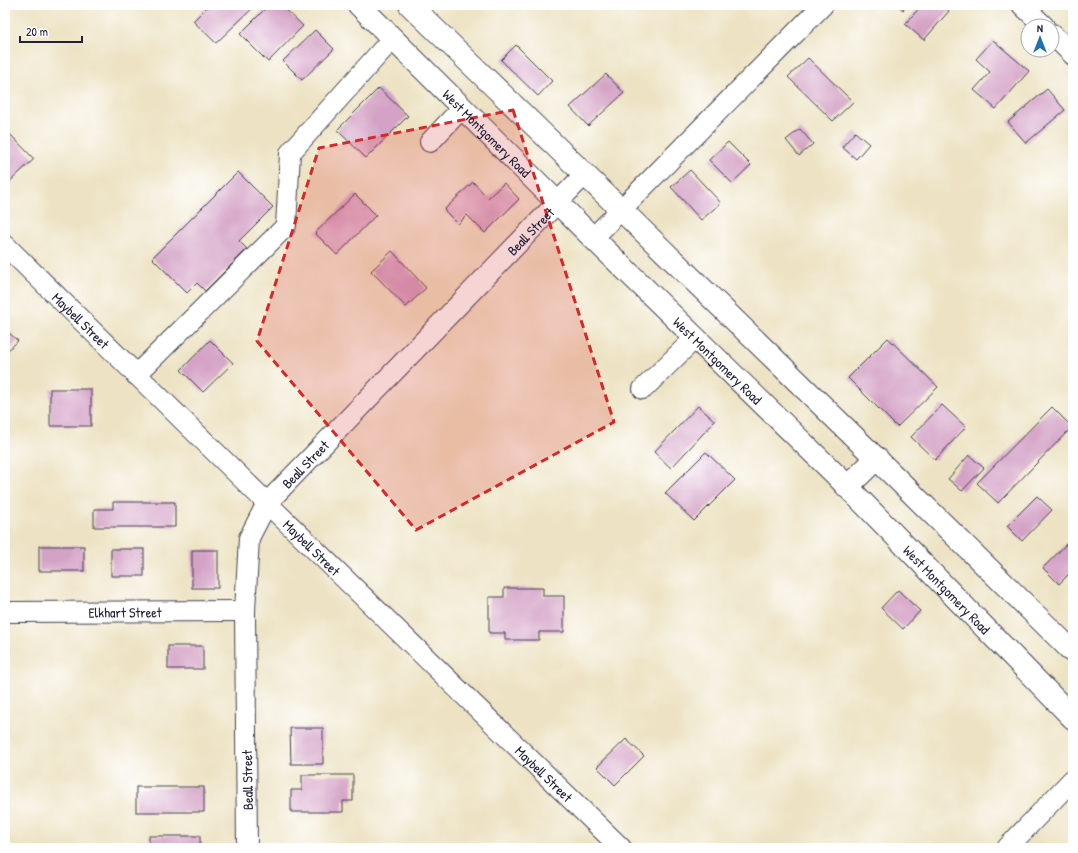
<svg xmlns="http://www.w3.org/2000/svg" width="1078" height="853" font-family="'Patrick Hand',sans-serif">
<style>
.building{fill:#d4a2c6}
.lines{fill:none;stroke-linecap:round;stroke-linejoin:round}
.minor-casing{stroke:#403f50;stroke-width:22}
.major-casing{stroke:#403f50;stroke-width:24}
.minor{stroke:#fff;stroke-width:20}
.major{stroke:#fff;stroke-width:22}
.marked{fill:#d62828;fill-opacity:0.2;stroke:#d62828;stroke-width:3;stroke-dasharray:8 5;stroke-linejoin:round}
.labels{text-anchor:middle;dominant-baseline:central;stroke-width:3;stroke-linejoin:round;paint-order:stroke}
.street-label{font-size:14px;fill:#22223b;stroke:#fff}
</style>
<rect width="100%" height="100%" fill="#fff"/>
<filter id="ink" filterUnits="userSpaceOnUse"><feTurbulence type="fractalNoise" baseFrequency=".025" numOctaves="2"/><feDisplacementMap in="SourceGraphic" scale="8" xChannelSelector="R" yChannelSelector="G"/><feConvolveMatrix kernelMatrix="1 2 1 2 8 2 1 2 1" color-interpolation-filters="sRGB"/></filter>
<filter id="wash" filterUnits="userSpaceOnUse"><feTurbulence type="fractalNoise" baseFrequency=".012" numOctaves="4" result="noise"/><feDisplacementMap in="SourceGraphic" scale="16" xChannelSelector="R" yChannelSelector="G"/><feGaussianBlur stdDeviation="0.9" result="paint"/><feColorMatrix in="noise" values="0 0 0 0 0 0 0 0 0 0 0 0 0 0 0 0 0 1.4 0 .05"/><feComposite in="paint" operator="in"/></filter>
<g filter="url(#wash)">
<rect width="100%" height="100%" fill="#ede3c4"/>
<g id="blocks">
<!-- building -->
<g class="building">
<path d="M209,5H256L216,43L193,21Z"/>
<path d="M269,5H281L303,26L268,62L240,34Z"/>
<path d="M897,5H908L903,10Z"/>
<path d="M922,5H942L949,11L924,40L905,24Z"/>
<path d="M315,30L334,49L302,80L283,61Z"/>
<path d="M993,40L1029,71L996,109L974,90L990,72L976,59Z"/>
<path d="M516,45L552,81L538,96L501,60Z"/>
<path d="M808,58L853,102L833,121L788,77Z"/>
<path d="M606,74L624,93L588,126L570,107Z"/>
<path d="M379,88L408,116L366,158L337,130Z"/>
<path d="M1047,89L1065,110L1026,143L1008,122Z"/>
<path d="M800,129L813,144L799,156L786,140Z"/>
<path d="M855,132L869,144L856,159L842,147Z"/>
<path d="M9,133L34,159L5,186V137Z"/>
<path d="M728,142L751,165L732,183L709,160Z"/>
<path d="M690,170L721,203L701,220L671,187Z"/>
<path d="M238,172L273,207L239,241L247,249L205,291L197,283L187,293L152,258Z"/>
<path d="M473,182L488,198L504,183L519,199L485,233L467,215L458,224L444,210Z"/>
<path d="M355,194L376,215L337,255L315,233Z"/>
<path d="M392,251L426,288L406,307L371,271Z"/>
<path d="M5,329L18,341L5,353Z"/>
<path d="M888,338L938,387L897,427L848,378Z"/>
<path d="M210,340L233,363L203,392L181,370Z"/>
<rect x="50" y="389" width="41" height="37"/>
<path d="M942,405L966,427L935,460L911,437Z"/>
<path d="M698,406L715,421L671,468L654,452Z"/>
<path d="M1052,407L1072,427L998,503L977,483Z"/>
<path d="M706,452L735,480L694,521L665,493Z"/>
<path d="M969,455L984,468L962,491L948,479Z"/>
<path d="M1037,496L1052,510L1022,541L1007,526Z"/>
<path d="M113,502H175V527H94V509H113Z"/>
<path d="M1073,537V570L1059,584L1043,568Z"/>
<rect x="39" y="546" width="45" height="25"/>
<rect x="111" y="549" width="33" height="27"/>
<rect x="192" y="550" width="26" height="38"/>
<path d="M504,588H543V596H564V632H539V640H505V633H489V597H504Z"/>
<path d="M898,590L920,611L903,629L881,608Z"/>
<rect x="168" y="646" width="35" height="23"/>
<path d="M290,728H323V764H291Z"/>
<path d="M626,739L644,756L615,785L597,767Z"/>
<path d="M302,775H353V801H343V812H291V790H302Z"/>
<rect x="136" y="787" width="68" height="25"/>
<rect x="149" y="836" width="51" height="12"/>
</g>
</g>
</g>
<g filter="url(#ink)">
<use href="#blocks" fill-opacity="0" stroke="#403f50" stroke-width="1"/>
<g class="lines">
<defs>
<g id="minor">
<path d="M1022,5L1044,26"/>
<path d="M1052,34L1073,55"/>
<path d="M430,142L462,108"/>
<path d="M593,238L823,5"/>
<path id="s1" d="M5,245L267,503L621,848"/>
<path d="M136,375L286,226L290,153L392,39"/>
<path d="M643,389L695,338"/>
<path id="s2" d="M5,612L245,611"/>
<path id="s3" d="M247,848L245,611L249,538L267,503L585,174"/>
<path d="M1007,848L1073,779"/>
</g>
<g id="major">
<path id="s4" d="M359,5L593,238L836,475L1073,718"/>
<path d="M410,5C632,220 854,435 1073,652"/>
<path d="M847,487L877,458"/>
</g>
</defs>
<!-- minor casing -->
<use href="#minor" class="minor-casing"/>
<!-- major casing -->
<use href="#major" class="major-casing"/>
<!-- minor -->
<use href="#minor" class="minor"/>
<!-- major -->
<use href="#major" class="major"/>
</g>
</g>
<!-- marked area -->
<path class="marked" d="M513,110L614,422L416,530L257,341L319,148Z"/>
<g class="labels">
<!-- street labels -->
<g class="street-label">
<text stroke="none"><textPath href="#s4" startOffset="181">West Montgomery Road</textPath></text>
<text stroke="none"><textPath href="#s3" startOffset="728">Beall Street</textPath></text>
<text stroke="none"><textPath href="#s1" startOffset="107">Maybell Street</textPath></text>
<text stroke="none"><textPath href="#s4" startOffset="505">West Montgomery Road</textPath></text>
<text stroke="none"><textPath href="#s3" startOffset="404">Beall Street</textPath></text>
<text stroke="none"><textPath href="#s1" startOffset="431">Maybell Street</textPath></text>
<text stroke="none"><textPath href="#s4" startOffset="829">West Montgomery Road</textPath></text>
<text stroke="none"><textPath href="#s2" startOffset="120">Elkhart Street</textPath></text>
<text stroke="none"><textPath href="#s1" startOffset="755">Maybell Street</textPath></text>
<text transform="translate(247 780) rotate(-91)">Beall Street</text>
</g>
</g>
<!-- margin -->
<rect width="1078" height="853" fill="none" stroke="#fff" stroke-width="20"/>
<!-- north arrow -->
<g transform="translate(1040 38)"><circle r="19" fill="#ffffff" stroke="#a7a7b1"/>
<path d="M0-3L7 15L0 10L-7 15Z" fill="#1f6fb2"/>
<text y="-6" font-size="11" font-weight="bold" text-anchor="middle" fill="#22223b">N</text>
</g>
<!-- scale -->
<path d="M20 36v6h62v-6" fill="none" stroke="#22223b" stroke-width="2"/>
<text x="26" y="36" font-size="12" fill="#22223b" stroke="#ffffff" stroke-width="3" paint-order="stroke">20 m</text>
</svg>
